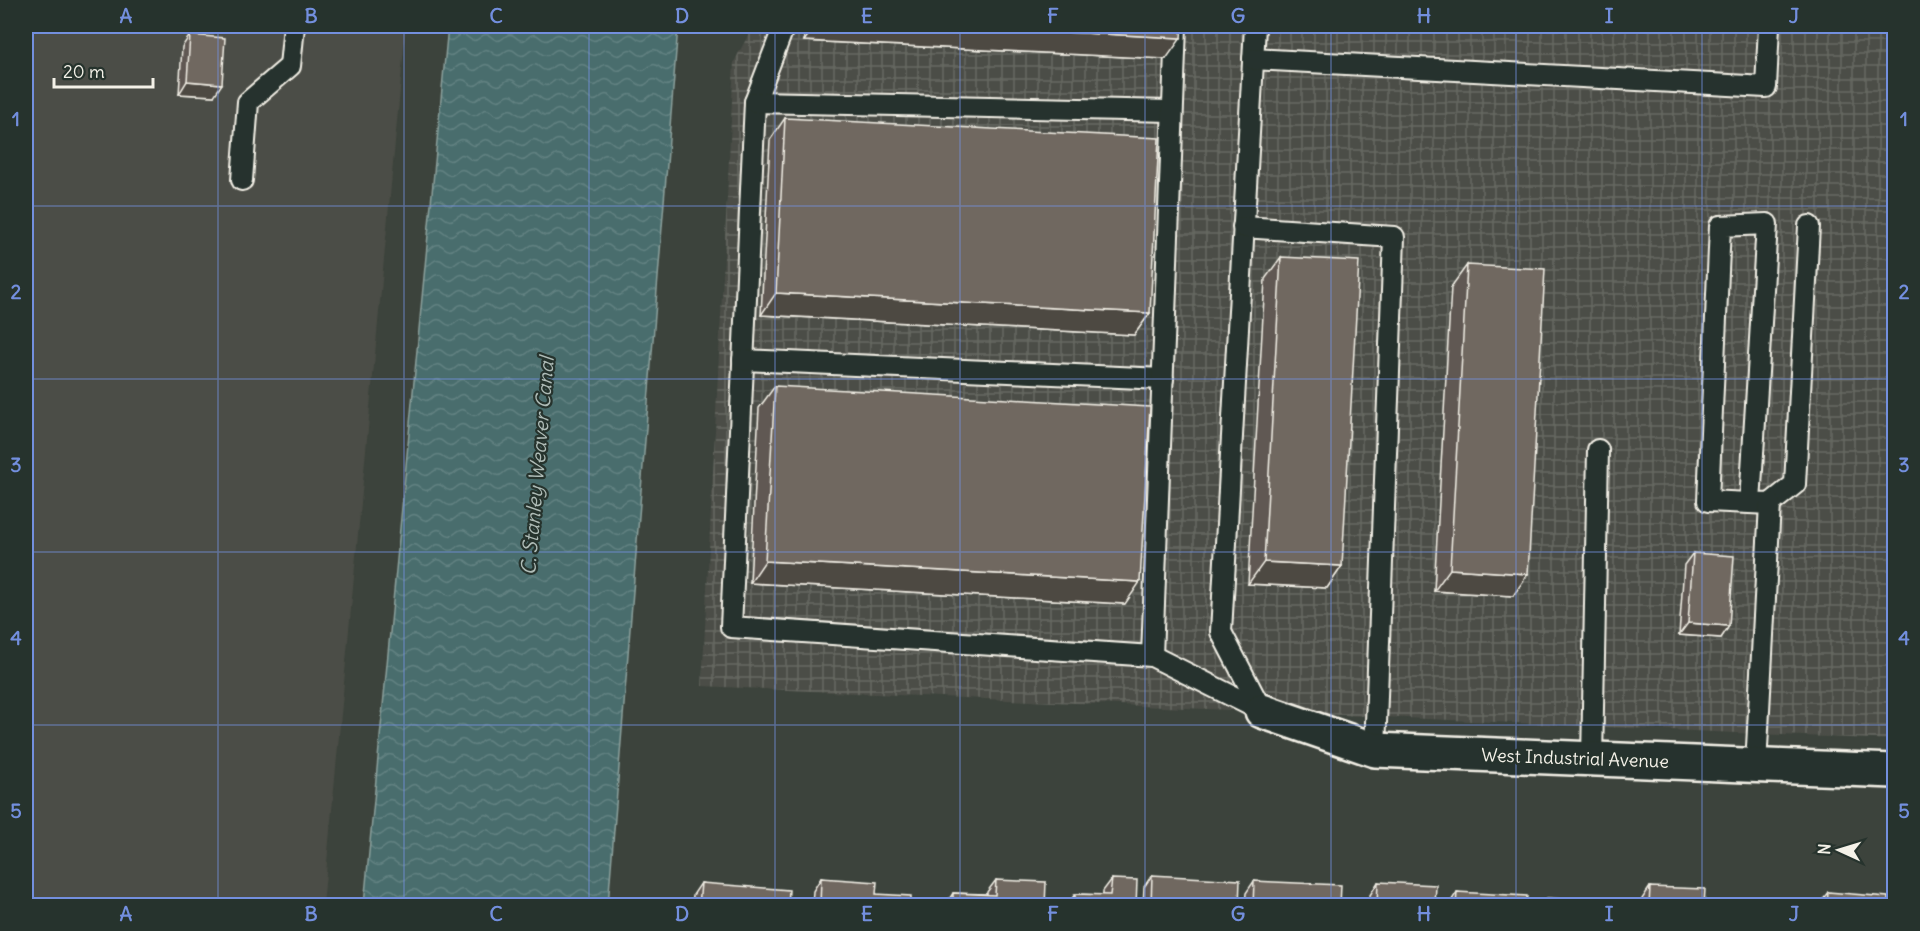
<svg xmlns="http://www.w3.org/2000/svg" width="1920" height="931" font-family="Delius,sans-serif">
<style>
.built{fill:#4c4e47}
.industrial{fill:url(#industrial-grid)}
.water{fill:url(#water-waves);stroke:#8da29e;stroke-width:1.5}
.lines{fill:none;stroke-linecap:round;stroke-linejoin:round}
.lane-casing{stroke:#f4f1e8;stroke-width:24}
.street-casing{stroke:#f4f1e8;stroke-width:38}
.lane{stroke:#26332d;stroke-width:20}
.street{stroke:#26332d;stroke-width:33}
.wall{fill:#605953;stroke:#f4f1e8;stroke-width:1.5}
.shaded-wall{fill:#4e4943;stroke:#f4f1e8;stroke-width:1.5}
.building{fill:#706860;stroke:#f4f1e8;stroke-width:1.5}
.grid{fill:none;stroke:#738fde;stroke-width:1.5;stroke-opacity:0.55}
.labels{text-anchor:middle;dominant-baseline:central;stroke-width:4.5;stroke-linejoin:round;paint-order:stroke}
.street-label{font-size:18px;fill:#f4f1e8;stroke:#26332d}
.water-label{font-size:20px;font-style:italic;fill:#afbcb7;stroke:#26332d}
.neatline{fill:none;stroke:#738fde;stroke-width:2}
.grid-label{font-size:20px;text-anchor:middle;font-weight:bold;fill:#738fde}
</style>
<defs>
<pattern id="industrial-grid" width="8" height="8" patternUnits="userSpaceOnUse" patternTransform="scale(1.5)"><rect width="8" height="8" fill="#4c4e47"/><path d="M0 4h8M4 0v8" fill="none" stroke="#666862"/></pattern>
<pattern id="water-waves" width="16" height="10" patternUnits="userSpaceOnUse" patternTransform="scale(1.5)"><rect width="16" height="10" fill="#486d6d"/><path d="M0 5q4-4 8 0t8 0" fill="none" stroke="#638282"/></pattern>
</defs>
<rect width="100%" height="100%" fill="#3c433c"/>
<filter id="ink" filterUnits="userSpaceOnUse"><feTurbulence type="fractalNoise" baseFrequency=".0167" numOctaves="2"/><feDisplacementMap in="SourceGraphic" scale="12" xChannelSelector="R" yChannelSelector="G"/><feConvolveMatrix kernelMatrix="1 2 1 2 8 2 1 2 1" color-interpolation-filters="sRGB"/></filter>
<g filter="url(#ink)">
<!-- built -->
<path class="built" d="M26,26H406L323,905H26Z"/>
<!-- industrial -->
<path class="industrial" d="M753,26H1894V740L702,686L734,62Z"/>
<!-- water -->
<path class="water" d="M448,26H678L608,905H364Z"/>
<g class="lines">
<defs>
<g id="lane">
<path d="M784,26L755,102L731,627L1152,656L1262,711"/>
<path d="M1255,26L1221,632L1262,711"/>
<path d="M1253,59L1766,87L1769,26"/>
<path d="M755,102L1172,111"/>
<path d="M242,180L248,102L290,66L294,26"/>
<path d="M1243,227L1394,237L1375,750"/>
<path d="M743,360L1163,379"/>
<path d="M1750,503L1767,224L1720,226L1708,501L1770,504L1795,484L1809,226"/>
<path d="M1152,656L1176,26"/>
<path d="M1592,759L1598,450"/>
<path d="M1756,766L1770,504"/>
</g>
<path id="street" d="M1262,711L1375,750L1894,771"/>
</defs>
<!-- lane casing -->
<use href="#lane" class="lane-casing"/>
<!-- street casing -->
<use href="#street" class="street-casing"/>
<!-- lane -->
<use href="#lane" class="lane"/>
<!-- street -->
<use href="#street" class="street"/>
</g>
<!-- wall -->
<g class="wall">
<path d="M805,26H1182L1166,59L804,41Z"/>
<path d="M190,35L214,96L179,94L182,47Z"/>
<path d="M785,118L1150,313L1134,335L761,315L770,140Z"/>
<path d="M1281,257L1342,566L1327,588L1248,584L1265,279Z"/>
<path d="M1467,265L1513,596L1434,591L1451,287Z"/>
<path d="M775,386L1125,604L750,583L759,408Z"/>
<path d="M1693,553L1729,626L1721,638L1679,635L1684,565Z"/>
<path d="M1152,875L1239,906H1143L1144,887Z"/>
<path d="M821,878L876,894L911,906H812L813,891Z"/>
<path d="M1112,879L1136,906H1067L1075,894L1103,895V891Z"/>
<path d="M996,880L1045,906H945L953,893L987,894V892Z"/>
<path d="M1254,881L1340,906H1245L1246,893Z"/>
<path d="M1378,882L1435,906H1369L1370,895Z"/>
<path d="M701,883L788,906H692L693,895Z"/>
<path d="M1650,887L1704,906H1641L1642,899Z"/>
<path d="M1457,892L1526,906H1448Z"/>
<path d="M1828,892L1888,906H1819V904Z"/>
<path d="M1547,898L1619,906H1542Z"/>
</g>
<!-- shaded-wall -->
<g class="shaded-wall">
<path d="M815,26H945L1181,38L1166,59L804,41Z"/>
<path d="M1611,26H1705L1702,30Z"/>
<path d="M187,81L222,84L214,96L179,94Z"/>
<path d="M776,293L1150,313L1134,335L761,315Z"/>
<path d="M765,561L1140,582L1125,604L750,583Z"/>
<path d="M1264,562L1342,566L1327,588L1248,584Z"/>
<path d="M1450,569L1528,574L1513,596L1434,591Z"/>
<path d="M1688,623L1729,626L1721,638L1679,635Z"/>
</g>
<!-- building -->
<g class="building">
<path d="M945,26H1182L1181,38Z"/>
<path d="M190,35L225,38L222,84L187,81Z"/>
<path d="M785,118L1159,138L1150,313L776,293Z"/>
<path d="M1281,257L1359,261L1342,566L1264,562Z"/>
<path d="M1467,265L1545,269L1528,574L1450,569Z"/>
<path d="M775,386L1150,407L1140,582L765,561Z"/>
<path d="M1693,553L1734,556L1729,626L1688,623Z"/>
<path d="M1152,875L1240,880L1239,906H1151Z"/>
<path d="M821,878L877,882L876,894L911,896V906H820Z"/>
<path d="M1112,879L1137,880L1136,906H1075V894L1110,895Z"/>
<path d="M996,880L1046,882L1045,906H953V893L995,895Z"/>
<path d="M1254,881L1341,885L1340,906H1253Z"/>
<path d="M1378,882L1436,885L1435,906H1377Z"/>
<path d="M701,883L789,890L788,906H699Z"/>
<path d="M1650,887L1705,889L1704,906H1649Z"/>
<path d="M1457,892L1527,896L1526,906H1456Z"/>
<path d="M1828,892L1888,897V906H1827Z"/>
<path d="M1547,898L1619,902V906H1546Z"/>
<path d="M1737,903L1773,904V906H1737Z"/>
</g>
</g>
<!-- grid -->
<path class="grid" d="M218,26V906M404,26V906M589,26V906M775,26V906M960,26V906M1145,26V906M1331,26V906M1516,26V906M1702,26V906M26,206H1894M26,379H1894M26,552H1894M26,725H1894"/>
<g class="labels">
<!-- street labels -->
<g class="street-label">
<text transform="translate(1575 758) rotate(2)">West Industrial Avenue</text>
</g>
<!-- water labels -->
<g class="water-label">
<text transform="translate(537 466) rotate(-85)">C. Stanley Weaver Canal</text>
</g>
</g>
<!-- margin -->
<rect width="1920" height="931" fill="none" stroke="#26332d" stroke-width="66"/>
<!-- north arrow -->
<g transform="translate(1839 850) rotate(274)" stroke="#26332d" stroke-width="4.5" paint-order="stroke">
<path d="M0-4.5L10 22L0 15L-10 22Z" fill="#f4f1e8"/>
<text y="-9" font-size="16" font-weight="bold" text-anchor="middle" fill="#f4f1e8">N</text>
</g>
<!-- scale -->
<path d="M54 78v9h99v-9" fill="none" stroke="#f4f1e8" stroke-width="3"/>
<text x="63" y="78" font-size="18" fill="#f4f1e8" stroke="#26332d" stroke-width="4.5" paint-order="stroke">20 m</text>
<rect x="33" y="33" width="1854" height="865" class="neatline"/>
<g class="grid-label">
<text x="126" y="23">A</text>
<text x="311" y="23">B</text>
<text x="496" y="23">C</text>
<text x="682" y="23">D</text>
<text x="867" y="23">E</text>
<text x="1053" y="23">F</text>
<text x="1238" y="23">G</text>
<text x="1424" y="23">H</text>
<text x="1609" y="23">I</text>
<text x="1794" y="23">J</text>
<text x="16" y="126">1</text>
<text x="1904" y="126">1</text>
<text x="16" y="299">2</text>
<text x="1904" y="299">2</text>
<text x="16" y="472">3</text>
<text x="1904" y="472">3</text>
<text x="16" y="645">4</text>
<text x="1904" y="645">4</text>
<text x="16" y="818">5</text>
<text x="1904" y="818">5</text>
<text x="126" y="921">A</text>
<text x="311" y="921">B</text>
<text x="496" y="921">C</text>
<text x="682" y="921">D</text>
<text x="867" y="921">E</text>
<text x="1053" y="921">F</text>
<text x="1238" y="921">G</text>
<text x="1424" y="921">H</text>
<text x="1609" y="921">I</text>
<text x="1794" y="921">J</text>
</g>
</svg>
